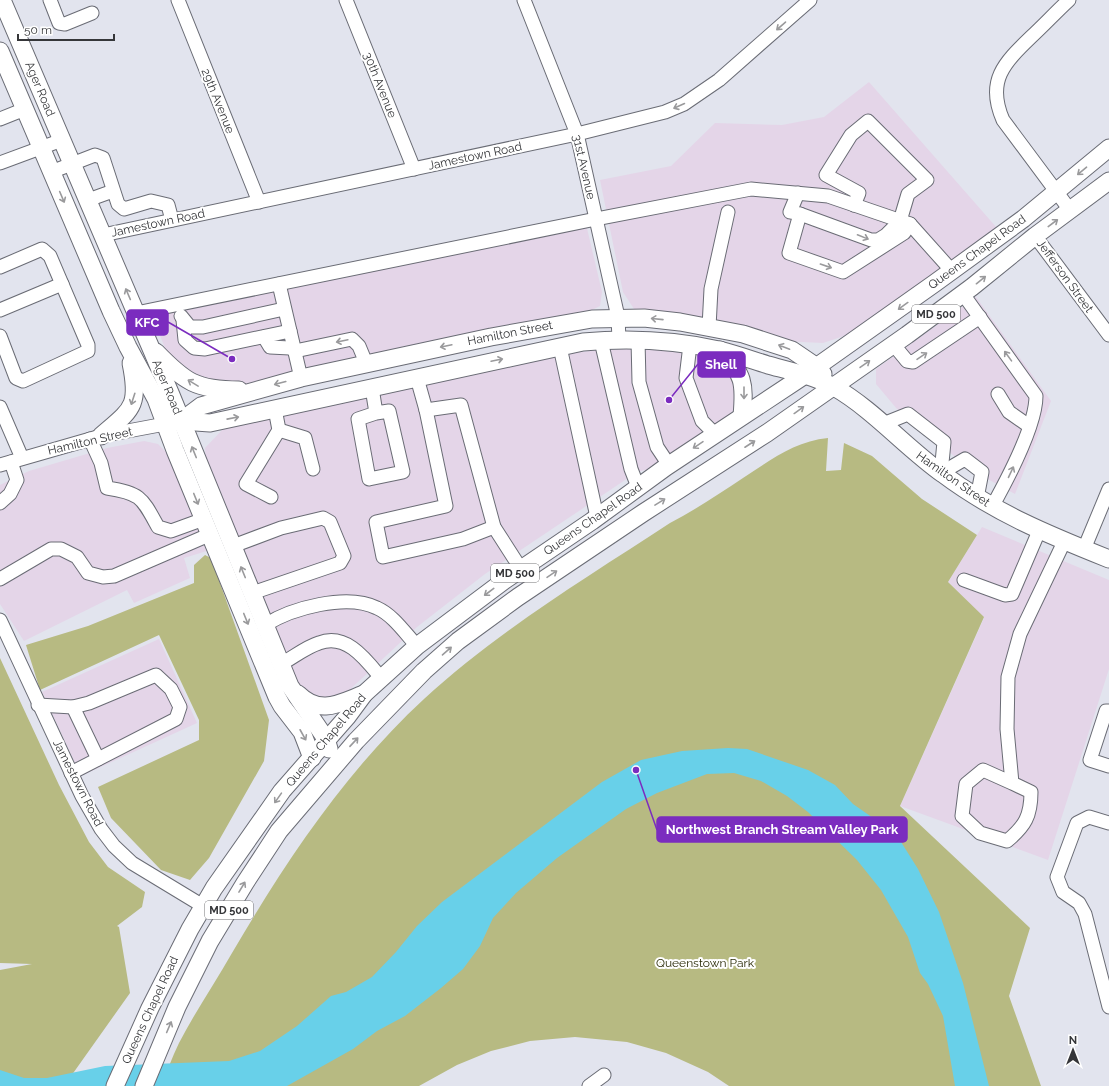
<svg xmlns="http://www.w3.org/2000/svg" width="1109" height="1086" font-family="Raleway,sans-serif">
<style>
.commercial{fill:#e4d5e8}
.green{fill:#b7ba82}
.water{fill:#68d0e9}
.lines{fill:none;stroke-linecap:round;stroke-linejoin:round}
.minor-casing{stroke:#6a6c75;stroke-width:15}
.major-casing{stroke:#6a6c75;stroke-width:19}
.minor{stroke:#fff;stroke-width:13}
.major{stroke:#fff;stroke-width:17}
.oneway{stroke:#9a9a9c}
.labels{text-anchor:middle;dominant-baseline:central;stroke-width:4;stroke-linejoin:round;paint-order:stroke}
.shield{fill:#fff;stroke:#727274;stroke-width:1}
.shield-label{font-size:11px;font-weight:bold;fill:#353639}
.street-label{font-size:12px;fill:#353639;stroke:#fff}
.park-label{font-size:12px;fill:#2a2b07;stroke:#fff}
.leader{fill:none;stroke:#7b2cbf;stroke-width:1.5}
.callout-dot{fill:#7b2cbf;stroke:#fff;stroke-width:1.5}
.callout{fill:#7b2cbf;stroke:#7b2cbf;stroke-width:1.5}
.callout-label{font-size:13px;text-anchor:middle;font-weight:bold;fill:#fff}
</style>
<rect width="100%" height="100%" fill="#e2e4ee"/>
<!-- commercial -->
<g class="commercial">
<path d="M869,82L997,228L956,260L847,335L823,343L781,341L636,312L623,292L600,180L671,166L715,123L782,125L824,117Z"/>
<path d="M586,224L602,292L600,306L584,314L245,385L221,387L175,365L165,348L153,318L192,307Z"/>
<path d="M976,297L1051,401L1015,494L971,470L897,409L876,384V369Z"/>
<path d="M623,349L660,350L710,357L725,364L736,380L735,409L721,423L649,469L637,472L485,574L417,627L344,695L328,703L296,686L206,465L205,448L224,428L559,355L589,351Z"/>
<path d="M144,441L158,444L168,454L210,550L184,558L190,578L134,603L127,590L24,641L0,604V485L29,471L107,448Z"/>
<path d="M982,527L1109,580V669L1048,860L900,806L984,618L948,582Z"/>
<path d="M159,639L197,723L81,776L42,692Z"/>
</g>
<!-- green -->
<g class="green">
<path d="M828,438L826,471L841,470L844,443L872,456L922,499L977,535L948,582L984,617L900,806L1030,928L1009,996L1041,1086H729L708,1072L666,1053L627,1042L575,1037L530,1041L491,1051L457,1065L419,1086H161C167,1072 172,1057 179,1043C195,1012 215,983 232,953C286,861 345,772 424,699C498,631 586,578 670,523C695,510 719,494 743,478C771,460 795,441 828,438Z"/>
<path d="M205,555L211,558L269,720L264,761L209,858L190,880L161,870L111,818L98,787L199,740V720L159,635L40,690L26,645L88,626L194,583V565Z"/>
<path d="M0,658L59,785L89,842L108,867L145,892L142,907L117,926L119,927L130,993L64,1086H0V970L32,964L0,963Z"/>
</g>
<!-- water -->
<path class="water" d="M728,748L747,749L808,770L835,785L853,804L896,834L918,869L939,912L963,983L989,1086H955L943,1016L928,984L920,973L908,937L881,890L857,860L808,812L787,796L761,781L734,773L707,774L657,793L626,809L557,858L516,893L493,918L480,946L463,969L441,988L405,1016L377,1031L353,1049L287,1086H0V1070L24,1078H47L105,1066L229,1061L260,1051L297,1026L331,996L346,992L372,977L396,952L417,926L442,902L602,782L641,760L682,751Z"/>
<g class="lines">
<defs>
<g id="minor">
<path d="M50,0L59,23L65,24L92,13"/>
<path d="M178,0L259,202"/>
<path d="M346,0L414,169"/>
<path d="M524,0L577,134L618,317L619,340"/>
<path d="M1069,0C1056,12 1044,25 1031,37C1004,63 986,81 1003,120L1070,210"/>
<path d="M0,119L25,109"/>
<path d="M0,163L62,140"/>
<path d="M51,172L95,155L103,158L118,204L124,209L151,201L168,205L172,220"/>
<path d="M798,193L790,212L800,214L789,253L843,272L904,233L910,224"/>
<path d="M88,200L113,191"/>
<path d="M800,214L871,240H878L886,235L900,221L908,194L927,180L868,121L851,135L826,175L859,193L854,205"/>
<path d="M103,235L577,134L665,112L684,104L719,80L810,0"/>
<path d="M1035,236L1109,335"/>
<path d="M0,267L42,249L50,256L88,345V351L23,381L16,378L0,336"/>
<path d="M279,284L301,378"/>
<path d="M963,294L1036,396C1036,425 1007,480 992,507"/>
<path d="M0,310L62,284"/>
<path d="M136,313L596,219L751,189L828,196L910,224L952,271"/>
<path d="M181,316L190,327H203L284,309"/>
<path d="M183,320L185,340L194,348L205,349L290,331"/>
<path d="M709,327L711,289L728,212"/>
<path d="M264,337L270,347L290,348L295,351L352,339L359,346L366,363"/>
<path d="M638,340L639,382L657,447L669,465"/>
<path d="M601,341L631,469L638,487"/>
<path d="M893,344L907,361L913,362L980,317"/>
<path d="M690,345L686,378L702,421L715,434"/>
<path d="M560,347L597,517"/>
<path d="M417,378L426,410L461,405L494,527L521,569"/>
<path d="M372,388L376,413L358,419L369,479L403,472L389,411L376,413"/>
<path d="M998,394L1009,412L1029,426"/>
<path d="M0,407L22,458"/>
<path d="M426,410L446,506L376,522L383,557L463,539L494,527"/>
<path d="M883,424L908,414L944,442L941,473"/>
<path d="M279,430L305,438L313,469"/>
<path d="M90,439L101,463L107,488C141,493 142,498 158,527L171,531L204,519"/>
<path d="M0,465L101,436L165,424"/>
<path d="M941,473L965,459L982,472L977,498"/>
<path d="M271,497L246,484L279,430L275,409"/>
<path d="M0,503L10,494L17,480L11,462"/>
<path d="M233,546L281,528L323,518L330,522L344,556L340,563L252,593"/>
<path d="M1084,549L1109,489"/>
<path d="M0,579L51,549H61L77,557L88,573L103,577L114,576L211,534"/>
<path d="M964,580L1005,595L1012,594L1039,531"/>
<path d="M0,620L82,796L101,829L114,846L132,863L203,906"/>
<path d="M265,625C292,608 347,593 377,608C393,615 405,633 417,646"/>
<path d="M281,664C294,657 306,647 319,643C347,632 367,661 382,679"/>
<path d="M38,705L73,707L89,703L156,675L171,689L180,707L176,719L71,773"/>
<path d="M73,707L98,759"/>
<path d="M1109,711H1106L1090,760L1109,766"/>
<path d="M1012,783L983,770L966,784L962,816L980,833L1007,841C1025,826 1031,816 1031,792L1012,783L1007,729L1008,677L1020,634L1064,542"/>
<path d="M1109,823L1089,817L1077,823L1057,877L1063,892L1079,903L1085,914L1109,1007"/>
<path d="M589,1086L604,1075"/>
</g>
<g id="major">
<path d="M2,0L171,395L290,686L326,739L329,749"/>
<path d="M0,51L111,311L128,347L156,399L175,450L277,697L282,706L302,732L312,758"/>
<path d="M720,350C744,374 745,383 742,416"/>
<path d="M156,352C185,382 196,390 239,390"/>
<path d="M181,421L201,406L301,378L491,337L592,319L644,318L680,322L743,334L792,350L817,367L823,374"/>
<path d="M165,424L181,421L210,423L583,342C629,338 674,340 719,350C735,354 752,360 768,365C790,371 814,376 834,387C874,410 905,447 943,474C995,513 1049,535 1109,559"/>
<path d="M101,436C132,409 140,407 131,363"/>
<path d="M298,694C320,716 340,703 364,694"/>
<path d="M115,1086L150,1008L190,929L214,888L282,791L347,717L364,694L417,646L505,580L592,521L666,467L805,375L935,283L1023,219L1109,148"/>
<path d="M144,1086L177,1007L210,941L245,883L279,831L356,741L424,671L458,641L518,597L643,513L767,433L907,335L972,287L1035,236L1109,181"/>
</g>
</defs>
<!-- minor casing -->
<use href="#minor" class="minor-casing"/>
<!-- major casing -->
<use href="#major" class="major-casing"/>
<!-- minor -->
<use href="#minor" class="minor"/>
<!-- major -->
<use href="#major" class="major"/>
</g>
<!-- one-way arrows -->
<defs><path id="oneway-shaft" d="M-6 0H5M1.5-3L5.5 0L1.5 3" fill="none" stroke-width="1.6" stroke-linecap="round" stroke-linejoin="round"/></defs>
<g class="oneway">
<use href="#oneway-shaft" transform="translate(781 26) rotate(139)"/>
<use href="#oneway-shaft" transform="translate(679 106) rotate(156)"/>
<use href="#oneway-shaft" transform="translate(1082 171) rotate(140)"/>
<use href="#oneway-shaft" transform="translate(62 197) rotate(67)"/>
<use href="#oneway-shaft" transform="translate(1053 223) rotate(-37)"/>
<use href="#oneway-shaft" transform="translate(863 237) rotate(22)"/>
<use href="#oneway-shaft" transform="translate(826 266) rotate(19)"/>
<use href="#oneway-shaft" transform="translate(981 280) rotate(-39)"/>
<use href="#oneway-shaft" transform="translate(128 294) rotate(-113)"/>
<use href="#oneway-shaft" transform="translate(903 306) rotate(144)"/>
<use href="#oneway-shaft" transform="translate(657 319) rotate(-174)"/>
<use href="#oneway-shaft" transform="translate(342 341) rotate(168)"/>
<use href="#oneway-shaft" transform="translate(446 346) rotate(168)"/>
<use href="#oneway-shaft" transform="translate(784 347) rotate(-159)"/>
<use href="#oneway-shaft" transform="translate(922 356) rotate(-34)"/>
<use href="#oneway-shaft" transform="translate(1008 356) rotate(-126)"/>
<use href="#oneway-shaft" transform="translate(497 360) rotate(-12)"/>
<use href="#oneway-shaft" transform="translate(865 364) rotate(-35)"/>
<use href="#oneway-shaft" transform="translate(193 383) rotate(-149)"/>
<use href="#oneway-shaft" transform="translate(280 383) rotate(165)"/>
<use href="#oneway-shaft" transform="translate(744 393) rotate(90)"/>
<use href="#oneway-shaft" transform="translate(133 399) rotate(108)"/>
<use href="#oneway-shaft" transform="translate(799 410) rotate(-36)"/>
<use href="#oneway-shaft" transform="translate(233 418) rotate(-11)"/>
<use href="#oneway-shaft" transform="translate(750 444) rotate(-33)"/>
<use href="#oneway-shaft" transform="translate(698 445) rotate(146)"/>
<use href="#oneway-shaft" transform="translate(194 452) rotate(-112)"/>
<use href="#oneway-shaft" transform="translate(1011 472) rotate(-65)"/>
<use href="#oneway-shaft" transform="translate(196 499) rotate(68)"/>
<use href="#oneway-shaft" transform="translate(660 502) rotate(-32)"/>
<use href="#oneway-shaft" transform="translate(243 572) rotate(-112)"/>
<use href="#oneway-shaft" transform="translate(552 574) rotate(-34)"/>
<use href="#oneway-shaft" transform="translate(489 592) rotate(143)"/>
<use href="#oneway-shaft" transform="translate(246 619) rotate(68)"/>
<use href="#oneway-shaft" transform="translate(447 651) rotate(-41)"/>
<use href="#oneway-shaft" transform="translate(303 735) rotate(61)"/>
<use href="#oneway-shaft" transform="translate(354 742) rotate(-47)"/>
<use href="#oneway-shaft" transform="translate(278 798) rotate(125)"/>
<use href="#oneway-shaft" transform="translate(242 887) rotate(-59)"/>
<use href="#oneway-shaft" transform="translate(169 1027) rotate(-67)"/>
</g>
<g class="labels">
<!-- shield labels -->
<g class="shield">
<rect x="912" y="305" width="48" height="18" rx="3"/>
<rect x="491" y="564" width="48" height="18" rx="3"/>
<rect x="205" y="901" width="48" height="18" rx="3"/>
</g>
<g class="shield-label">
<text x="936" y="314">MD 500</text>
<text x="515" y="573">MD 500</text>
<text x="229" y="910">MD 500</text>
</g>
<!-- street labels -->
<g class="street-label">
<text transform="translate(380 85) rotate(68)">30th Avenue</text>
<text transform="translate(40 89) rotate(67)">Ager Road</text>
<text transform="translate(218 101) rotate(68)">29th Avenue</text>
<text transform="translate(475 156) rotate(-12)">Jamestown Road</text>
<text transform="translate(584 167) rotate(77)">31st Avenue</text>
<text transform="translate(158 223) rotate(-12)">Jamestown Road</text>
<text transform="translate(977 252) rotate(-36)">Queens Chapel Road</text>
<text transform="translate(1065 276) rotate(54)">Jefferson Street</text>
<text transform="translate(510 333) rotate(-11)">Hamilton Street</text>
<text transform="translate(167 387) rotate(67)">Ager Road</text>
<text transform="translate(90 441) rotate(-13)">Hamilton Street</text>
<text transform="translate(953 479) rotate(35)">Hamilton Street</text>
<text transform="translate(593 519) rotate(-35)">Queens Chapel Road</text>
<text transform="translate(326 740) rotate(-50)">Queens Chapel Road</text>
<text transform="translate(78 783) rotate(63)">Jamestown Road</text>
<text transform="translate(150 1010) rotate(-65)">Queens Chapel Road</text>
</g>
<!-- park labels -->
<g class="park-label">
<text x="705" y="963">Queenstown Park</text>
</g>
</g>
<!-- callouts -->
<path class="leader" d="M232 359L168 322M669 400L698 364M636 770L657 830"/>
<g class="callout-dot">
<circle cx="232" cy="359" r="4"/>
<circle cx="669" cy="400" r="4"/>
<circle cx="636" cy="770" r="4"/>
</g>
<g class="callout">
<rect x="127" y="310" width="41" height="25" rx="4"/>
<rect x="698" y="352" width="47" height="25" rx="4"/>
<rect x="657" y="817" width="250" height="25" rx="4"/>
</g>
<g class="callout-label">
<text x="147" y="327">KFC</text>
<text x="721" y="369">Shell</text>
<text x="782" y="834">Northwest Branch Stream Valley Park</text>
</g>
<!-- north arrow -->
<g transform="translate(1073 1050)" stroke="#ffffff" stroke-width="3" paint-order="stroke">
<path d="M0-3L7 15L0 10L-7 15Z" fill="#353639"/>
<text y="-6" font-size="11" font-weight="bold" text-anchor="middle" fill="#353639">N</text>
</g>
<!-- scale -->
<path d="M18 34v6h96v-6" fill="none" stroke="#353639" stroke-width="2"/>
<text x="24" y="34" font-size="12" fill="#353639" stroke="#ffffff" stroke-width="3" paint-order="stroke">50 m</text>
</svg>
